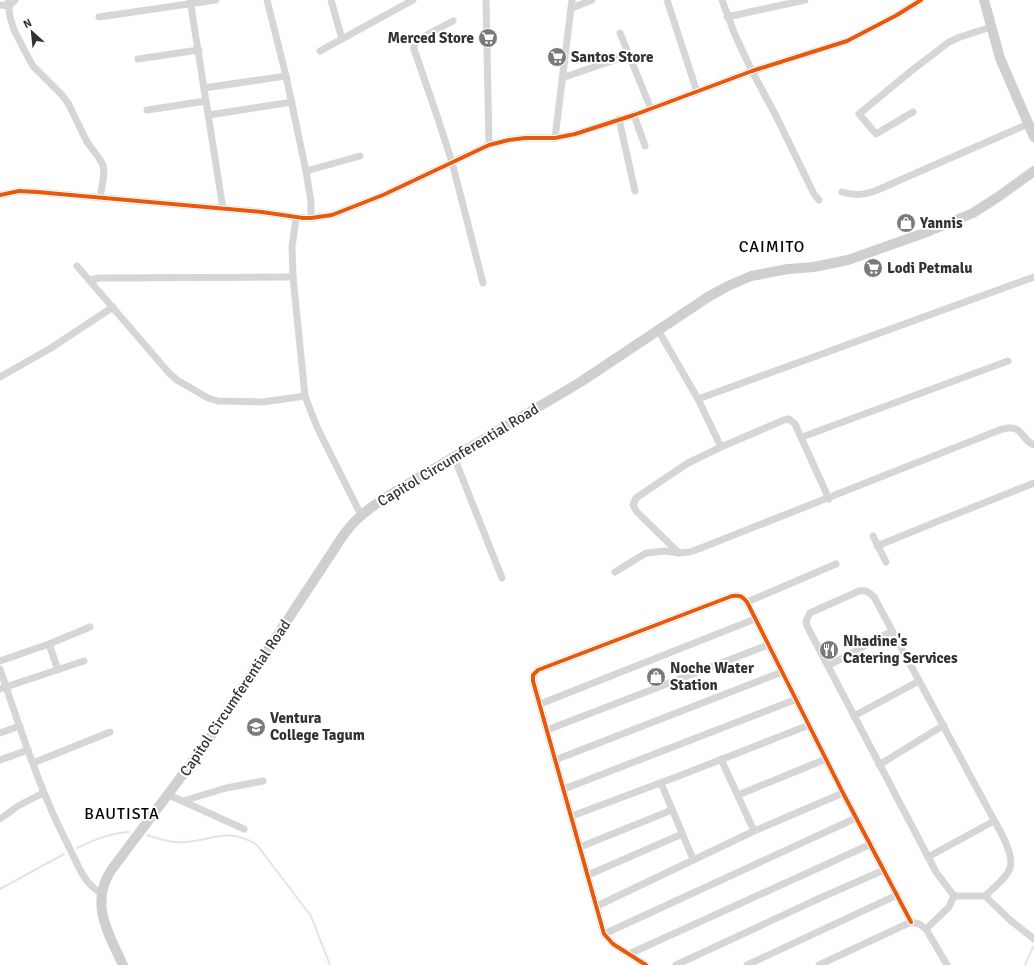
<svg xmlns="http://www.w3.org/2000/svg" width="1034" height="965" font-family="Signika,sans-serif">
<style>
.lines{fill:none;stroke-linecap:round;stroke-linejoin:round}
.stream{stroke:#dbe5f4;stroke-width:2}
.street{stroke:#d6d6d6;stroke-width:7}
.secondary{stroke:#cfcfcf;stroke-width:10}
.cycleway-casing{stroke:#fff;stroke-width:6}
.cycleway{stroke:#e8590c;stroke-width:4}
.labels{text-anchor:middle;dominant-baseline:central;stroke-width:4;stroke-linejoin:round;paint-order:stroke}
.poi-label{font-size:15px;font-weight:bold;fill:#323232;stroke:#fff;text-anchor:start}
.street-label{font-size:15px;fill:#323232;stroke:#fff}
.neighbourhood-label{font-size:16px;letter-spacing:1px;fill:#000;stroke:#fff}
</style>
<rect width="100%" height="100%" fill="#fff"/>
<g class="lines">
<!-- stream -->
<g class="stream">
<path d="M147,835C156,838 165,841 174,842C207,845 224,824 257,845L311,916L330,965"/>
<path d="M77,848C94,840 110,833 129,832"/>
<path d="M0,889L64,854"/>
<path d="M1025,965L1033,947"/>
</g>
<!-- street -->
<g class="street">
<path d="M8,0L10,17L14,30L28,57L33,66L61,94L68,103L87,142L99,158L103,165L104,174L100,198"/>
<path d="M190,0L223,209"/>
<path d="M267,0L286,76L306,171L311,202V218"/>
<path d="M331,0L342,39"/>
<path d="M486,0L489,145"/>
<path d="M667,0L697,92"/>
<path d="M722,0L735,35L752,71L776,116L814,194L819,200"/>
<path d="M0,5L9,6L15,0"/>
<path d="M572,8L592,0"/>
<path d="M99,17L216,0"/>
<path d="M727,17L805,0"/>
<path d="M453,21L417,40L414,45V49L436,113L452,162L483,283"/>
<path d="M620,33L651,109"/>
<path d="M320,51L413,0"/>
<path d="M138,59L199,50"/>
<path d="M562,78L629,55"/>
<path d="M204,88L286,76"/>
<path d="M147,110L206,101"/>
<path d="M913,112L876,134L859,114L911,71L949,42L960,37L991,27"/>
<path d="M209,115L292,102"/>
<path d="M634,115L645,146"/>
<path d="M619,119L635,191"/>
<path d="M555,138L572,0"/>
<path d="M306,171L360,156"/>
<path d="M842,192C854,196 863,195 875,191L1028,124"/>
<path d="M0,195L19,191L37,192L262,212L303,218H311L332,215L383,195L489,145L509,140L525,138H555L575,134L634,115L752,71L847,41L897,15L921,0"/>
<path d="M296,218L292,247L293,277L305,396L317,427L361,515"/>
<path d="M77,266L169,373L177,380L208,398L218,401L263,402L305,396"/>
<path d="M90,280L100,278L293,277"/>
<path d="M658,330L698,399L721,447"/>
<path d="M0,377L51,348L113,307"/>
<path d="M698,399L1034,277"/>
<path d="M802,437L1008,361"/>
<path d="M454,457L502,578"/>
<path d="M873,536L886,562"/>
<path d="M877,546L931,524L1034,483"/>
<path d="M679,553L637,512L633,505L636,498L688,463L721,447L784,420L789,419L795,424L829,499"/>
<path d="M615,572L646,553L665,551L679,553L690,552L701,548L1002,429C1025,424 1019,439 1034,445"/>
<path d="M747,602L836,564"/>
<path d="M49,644L58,670"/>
<path d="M0,661L49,644L90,627"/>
<path d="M828,666L892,631"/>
<path d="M0,669C21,730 40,792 70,849C78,865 84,884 101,893"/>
<path d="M0,689L84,661"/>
<path d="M540,704L755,619"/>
<path d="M854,716L919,681"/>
<path d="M547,730L768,645"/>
<path d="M0,733L20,726"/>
<path d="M721,759L754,831"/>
<path d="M0,760L28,750"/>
<path d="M555,760L782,672"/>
<path d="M33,763L110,732"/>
<path d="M879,765L944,725"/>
<path d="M661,783L693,859"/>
<path d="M564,789L797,699"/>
<path d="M169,795L244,829"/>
<path d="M738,795L826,759"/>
<path d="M183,801L226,788L263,781"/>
<path d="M572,816L684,774L809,725"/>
<path d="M0,819L18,806L43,793"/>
<path d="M580,847L672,810"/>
<path d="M928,857L994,821"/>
<path d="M588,875L682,834"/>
<path d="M954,896L936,872L807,626L806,621L810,613L859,591C866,590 869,592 874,597L987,807C994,821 1015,852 1010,868C1006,879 993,888 985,896"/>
<path d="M954,896H985L1010,920L1034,939"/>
<path d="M597,906L754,831L843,793"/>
<path d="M926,929L949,907L954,896"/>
<path d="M604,934L856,818"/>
<path d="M629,954L871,844"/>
<path d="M646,965L613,944L604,934L533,681V675L538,670L732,596C740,595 742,596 747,602L843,793L911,922"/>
<path d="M676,965L820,898L884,870"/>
<path d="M747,965L897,895"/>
<path d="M819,965L911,922L919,924L926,929L947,965"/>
</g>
<!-- secondary -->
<g class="secondary">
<path d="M984,0L1000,58L1034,137"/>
<path d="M123,965C108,933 89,902 112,869L205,745L333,551C338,543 343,535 349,528C362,512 379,502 396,491L579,383L708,297L728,286L751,276L788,269L814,267L848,260L927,232L973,213L998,197L1034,171"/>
</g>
<defs>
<g id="cycleway">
<path d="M0,195L19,191L37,192L262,212L303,218H311L332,215L383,195L489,145L509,140L525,138H555L575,134L634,115L752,71L847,41L897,15L921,0"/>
<path d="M646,965L613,944L604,934L533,681V675L538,670L732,596C740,595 742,596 747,602L843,793L911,922"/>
</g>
</defs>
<!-- cycleway casing -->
<use href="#cycleway" class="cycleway-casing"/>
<!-- cycleway -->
<use href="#cycleway" class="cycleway"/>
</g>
<!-- icons -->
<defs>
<symbol id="supermarket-disc" viewBox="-11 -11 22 22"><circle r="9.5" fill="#7a7a7a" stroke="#fff"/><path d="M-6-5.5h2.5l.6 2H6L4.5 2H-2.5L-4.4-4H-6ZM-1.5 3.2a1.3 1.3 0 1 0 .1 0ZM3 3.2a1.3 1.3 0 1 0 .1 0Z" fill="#fff"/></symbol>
<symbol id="shop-disc" viewBox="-11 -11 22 22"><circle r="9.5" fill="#7a7a7a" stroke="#fff"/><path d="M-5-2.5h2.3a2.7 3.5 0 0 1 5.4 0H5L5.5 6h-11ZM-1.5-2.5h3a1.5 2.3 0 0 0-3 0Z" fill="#fff"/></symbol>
<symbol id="restaurant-disc" viewBox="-11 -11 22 22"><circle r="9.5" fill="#7a7a7a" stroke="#fff"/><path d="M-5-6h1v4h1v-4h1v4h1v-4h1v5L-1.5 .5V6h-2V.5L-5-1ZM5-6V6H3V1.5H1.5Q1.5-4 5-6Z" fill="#fff"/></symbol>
<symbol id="university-disc" viewBox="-11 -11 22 22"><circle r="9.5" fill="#7a7a7a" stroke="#fff"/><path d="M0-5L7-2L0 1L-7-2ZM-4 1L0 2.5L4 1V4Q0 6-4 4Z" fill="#fff"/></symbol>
</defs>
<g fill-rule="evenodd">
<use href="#supermarket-disc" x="477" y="27" width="22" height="22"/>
<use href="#supermarket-disc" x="546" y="46" width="22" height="22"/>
<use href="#shop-disc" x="895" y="212" width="22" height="22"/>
<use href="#supermarket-disc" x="862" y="257" width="22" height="22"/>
<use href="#restaurant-disc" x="818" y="639" width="22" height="22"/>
<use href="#shop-disc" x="645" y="666" width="22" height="22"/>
<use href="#university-disc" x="245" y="716" width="22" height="22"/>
</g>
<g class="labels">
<!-- poi labels -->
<g class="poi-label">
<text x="474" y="38" text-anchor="end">Merced Store</text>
<text x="571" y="57">Santos Store</text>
<text x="920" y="223">Yannis</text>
<text x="887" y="268">Lodi Petmalu</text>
<text x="843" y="641">Nhadine's<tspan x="843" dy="17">Catering Services</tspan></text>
<text x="670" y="668">Noche Water<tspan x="670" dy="17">Station</tspan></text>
<text x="270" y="718">Ventura<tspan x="270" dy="17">College Tagum</tspan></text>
</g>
<!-- street labels -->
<g class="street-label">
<text transform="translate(458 455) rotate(-31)">Capitol Circumferential Road</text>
<text transform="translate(235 698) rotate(-56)">Capitol Circumferential Road</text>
</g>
<!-- neighbourhood labels -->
<g class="neighbourhood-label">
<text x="772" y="247">CAIMITO</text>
<text x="122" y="814">BAUTISTA</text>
</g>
</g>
<!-- north arrow -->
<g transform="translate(32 32) rotate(333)" stroke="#ffffff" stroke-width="3" paint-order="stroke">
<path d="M0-3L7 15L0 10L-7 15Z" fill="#323232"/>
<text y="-6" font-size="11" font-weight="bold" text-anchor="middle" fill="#323232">N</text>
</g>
</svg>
